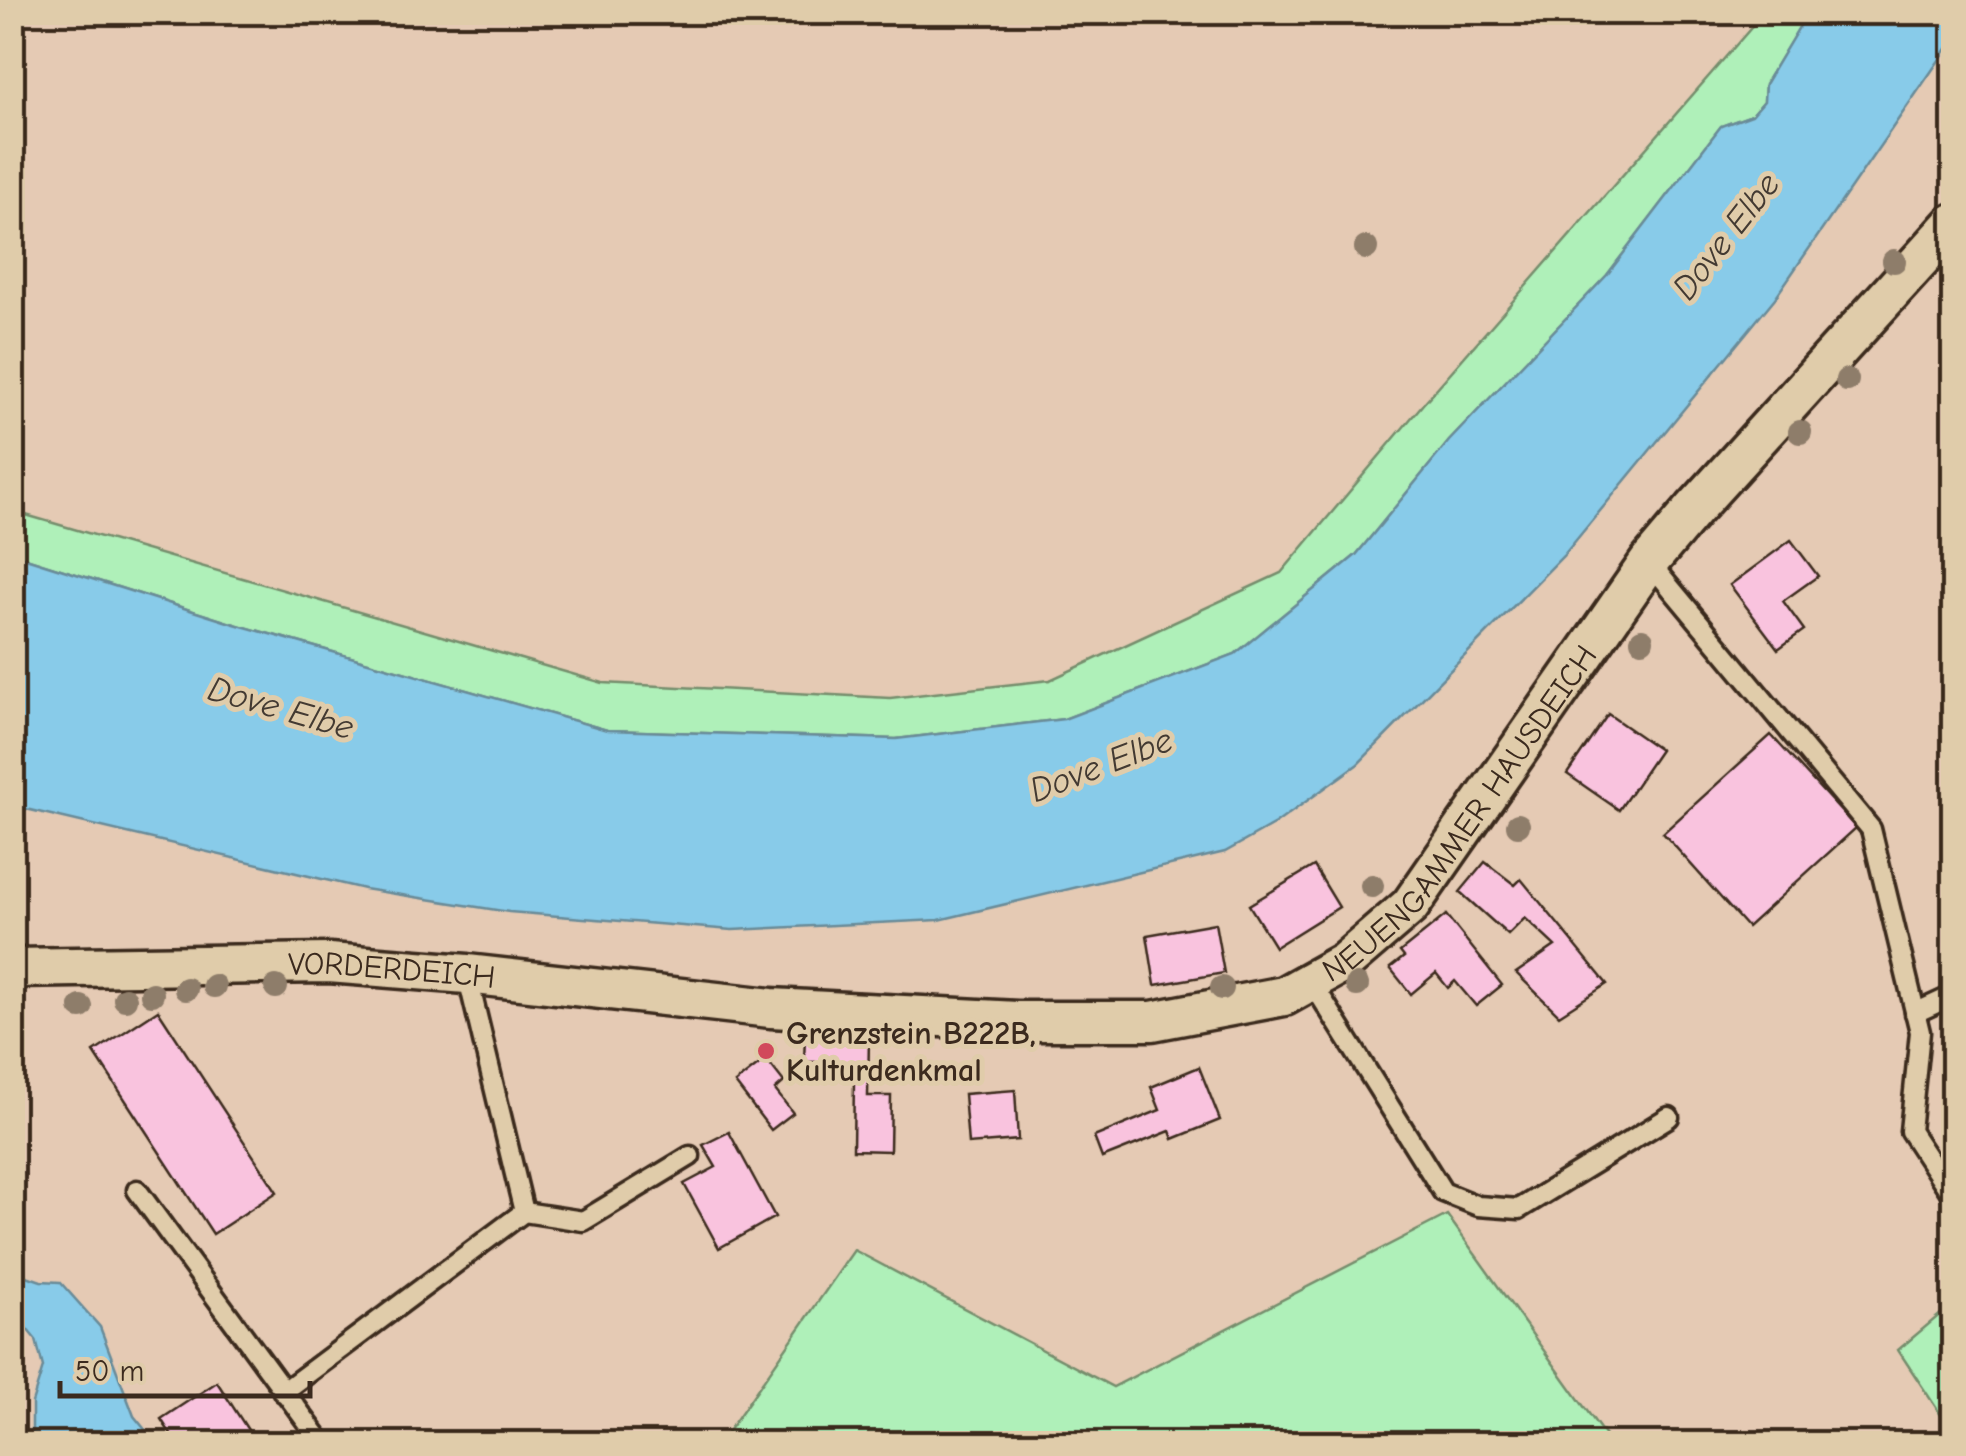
<svg xmlns="http://www.w3.org/2000/svg" width="1966" height="1456" font-family="'Comic Neue',sans-serif">
<style>
.green{fill:#aff0b9;stroke:#758d6c;stroke-width:2.5}
.water{fill:#88cbe9;stroke:#698b98;stroke-width:2.5}
.building{fill:#f9c3de;stroke:#3b2a1e;stroke-width:2.5}
.lines{fill:none;stroke-linecap:round;stroke-linejoin:round}
.lane-casing{stroke:#3b2a1e;stroke-width:25}
.street-casing{stroke:#3b2a1e;stroke-width:45}
.lane{stroke:#e0ccaa;stroke-width:18}
.street{stroke:#e0ccaa;stroke-width:38}
.tree{fill:#8e7d6a}
.poi-dot{fill:#d1495b;stroke:#e0ccaa;stroke-width:4}
.labels{text-anchor:middle;dominant-baseline:central;stroke-width:10;stroke-linejoin:round;paint-order:stroke}
.street-label{font-size:32px;fill:#3b2a1e;stroke:#e0ccaa}
.poi-label{font-size:32px;font-weight:bold;fill:#3b2a1e;stroke:#e0ccaa;text-anchor:start}
.water-label{font-size:35px;font-style:italic;fill:#433a32;stroke:#e0ccaa}
</style>
<rect width="100%" height="100%" fill="#e5cab4"/>
<filter id="ink" filterUnits="userSpaceOnUse"><feTurbulence type="fractalNoise" baseFrequency=".01" numOctaves="2"/><feDisplacementMap in="SourceGraphic" scale="20" xChannelSelector="R" yChannelSelector="G"/><feConvolveMatrix kernelMatrix="1 2 1 2 8 2 1 2 1" color-interpolation-filters="sRGB"/></filter>
<g filter="url(#ink)">
<!-- green -->
<g class="green">
<path d="M1764,13H1808L1765,84L1764,101L1752,115L1721,126L1607,275L1449,441L1356,555L1235,654L1064,719L896,739L607,730L231,623L13,554L12,511L603,683L890,698L1050,680L1281,573L1423,404Z"/>
<path d="M1447,1215L1610,1443H720L854,1250L1113,1387Z"/>
<path d="M1953,1298V1433L1898,1350L1942,1313Z"/>
</g>
<!-- water -->
<g class="water">
<path d="M1808,12L1953,13V40L1775,298L1563,556L1358,764L1275,824L1225,852L939,920L732,930L509,912L364,889L13,806V554L231,623L607,730L896,739L1064,719L1235,654L1356,555L1449,441L1607,275L1721,126L1752,115L1764,101L1765,84Z"/>
<path d="M13,1264L18,1273L41,1281L60,1282L100,1327L134,1416L156,1443H52L32,1433V1403L43,1367L36,1340L13,1312Z"/>
</g>
<!-- building -->
<g class="building">
<path d="M1791,540L1818,576L1783,601L1804,630L1778,649L1730,585Z"/>
<path d="M1608,714L1660,750L1619,810L1567,774Z"/>
<path d="M1771,735L1856,828L1747,927L1663,833Z"/>
<path d="M1485,862L1515,885L1521,879L1607,984L1559,1015L1516,973L1555,946L1525,918L1508,935L1460,892Z"/>
<path d="M1314,866L1339,907L1275,947L1249,905Z"/>
<path d="M1446,915L1502,985L1476,1006L1455,981L1448,988L1436,973L1411,994L1390,968L1404,957L1400,952Z"/>
<path d="M1215,923L1224,973L1155,985L1147,935Z"/>
<path d="M158,1010L277,1192L213,1234L94,1052Z"/>
<path d="M805,1035L869,1036L868,1096H891L890,1151L853,1150L854,1079L815,1078V1062H804Z"/>
<path d="M766,1059L784,1082L775,1090L793,1113L771,1130L735,1083Z"/>
<path d="M1199,1067L1220,1120L1173,1139L1170,1131L1102,1158L1094,1137L1160,1110L1151,1087Z"/>
<path d="M1015,1090L1018,1140L968,1144L964,1094Z"/>
<path d="M729,1132L775,1217L719,1248L684,1184L716,1167L703,1145Z"/>
<path d="M217,1382L257,1444H177L161,1419Z"/>
</g>
<g class="lines">
<defs>
<g id="lane">
<path d="M1649,562L1871,829L1920,1032L1910,1131L1954,1198"/>
<path d="M1311,981L1443,1192L1478,1206L1519,1209L1669,1117"/>
<path d="M1915,1013L1954,995"/>
<path d="M137,1190L323,1444"/>
<path d="M524,1212L583,1221L690,1156"/>
<path d="M283,1392L524,1212L467,974"/>
</g>
<g id="street">
<path id="s1" d="M12,968L329,963L467,974L771,1008L1017,1021H1152L1284,996L1345,962L1410,906L1649,562L1694,509L1954,223"/>
</g>
</defs>
<!-- lane casing -->
<use href="#lane" class="lane-casing"/>
<!-- street casing -->
<use href="#street" class="street-casing"/>
<!-- lane -->
<use href="#lane" class="lane"/>
<!-- street -->
<use href="#street" class="street"/>
</g>
<!-- trees -->
<g class="tree">
<circle cx="1366" cy="248" r="12"/>
<circle cx="1894" cy="261" r="12"/>
<circle cx="1847" cy="380" r="12"/>
<circle cx="1800" cy="432" r="12"/>
<circle cx="1642" cy="640" r="12"/>
<circle cx="1518" cy="825" r="12"/>
<circle cx="1372" cy="886" r="12"/>
<circle cx="1357" cy="985" r="12"/>
<circle cx="214" cy="986" r="12"/>
<circle cx="276" cy="987" r="12"/>
<circle cx="1222" cy="988" r="12"/>
<circle cx="186" cy="989" r="12"/>
<circle cx="152" cy="994" r="12"/>
<circle cx="125" cy="999" r="12"/>
<circle cx="81" cy="1007" r="12"/>
</g>
</g>
<!-- markers -->
<circle class="poi-dot" cx="766" cy="1051" r="10"/>
<g class="labels">
<!-- street labels -->
<g class="street-label">
<text stroke="none"><textPath href="#s1" startOffset="1535">NEUENGAMMER HAUSDEICH</textPath></text>
<text stroke="none"><textPath href="#s1" startOffset="380">VORDERDEICH</textPath></text>
</g>
<!-- poi labels -->
<g class="poi-label">
<text x="786" y="1033">Grenzstein B222B,<tspan x="786" dy="37">Kulturdenkmal</tspan></text>
</g>
<!-- water labels -->
<g class="water-label">
<text transform="translate(1726 236) rotate(-52)">Dove Elbe</text>
<text transform="translate(281 708) rotate(16)">Dove Elbe</text>
<text transform="translate(1101 765) rotate(-21)">Dove Elbe</text>
</g>
</g>
<!-- margin -->
<rect width="1966" height="1456" fill="none" stroke="#e0ccaa" stroke-width="50"/>
<rect x="25" y="25" width="1916" height="1406" fill="none" stroke="#3b2a1e" stroke-width="4" filter="url(#ink)"/>
<!-- scale -->
<path d="M60 1381v15h250v-15" fill="none" stroke="#3b2a1e" stroke-width="5"/>
<text x="75" y="1381" font-size="30" fill="#3b2a1e" stroke="#e0ccaa" stroke-width="8" paint-order="stroke">50 m</text>
</svg>
